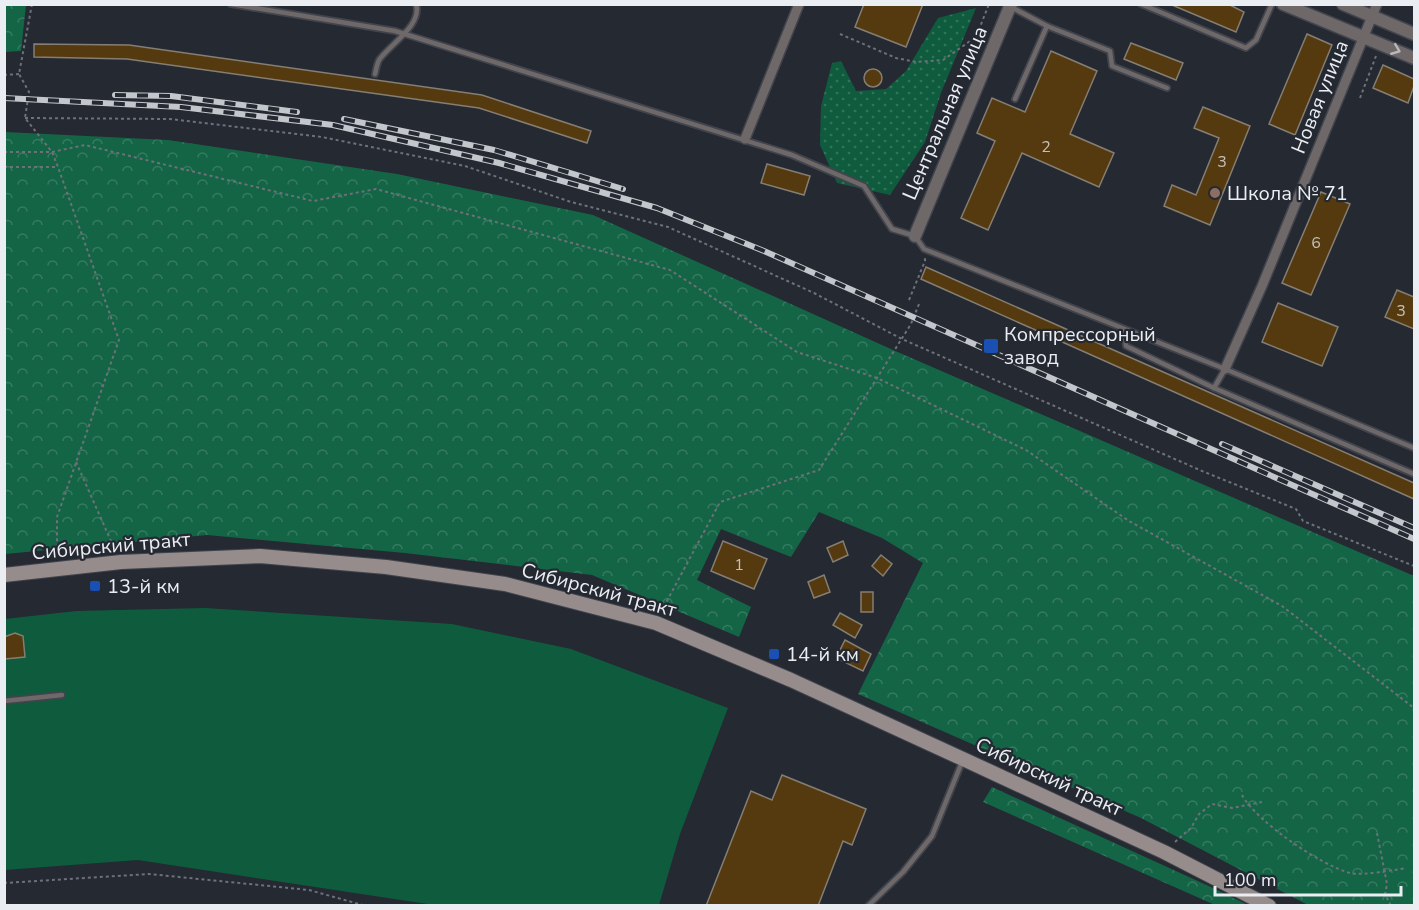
<svg xmlns="http://www.w3.org/2000/svg" width="1419" height="910" font-family="'Nunito Sans',sans-serif">
<style>
.green{fill:#0f5b3e}
.forest{fill:url(#forest-crowns)}
.park{fill:url(#park-dots)}
.building{fill:#543a0e;stroke:#857e74;stroke-width:1.5}
.lines{fill:none;stroke-linecap:round;stroke-linejoin:round}
.service-casing{stroke:#41444d;stroke-width:8}
.minor-casing{stroke:#41444d;stroke-width:12}
.tertiary-casing{stroke:#41444d;stroke-width:15}
.secondary-casing{stroke:#41444d;stroke-width:16}
.path{stroke:#6d7179;stroke-width:2;stroke-dasharray:3 3;stroke-linecap:butt}
.service{stroke:#6e6869;stroke-width:4.5}
.minor{stroke:#6e6869;stroke-width:9}
.tertiary{stroke:#6e6869;stroke-width:12}
.secondary{stroke:#968c8c;stroke-width:14}
.rail-casing{stroke:#c3c7cc;stroke-width:6}
.rail{stroke:#252932;stroke-width:4;stroke-dasharray:11;stroke-linecap:butt}
.oneway{stroke:#b8b8bb}
.education-dot{fill:#8d6e63;stroke:#252932;stroke-width:2}
.transit-dot{fill:#1a4fb4;stroke:#252932;stroke-width:2}
.labels{text-anchor:middle;dominant-baseline:central;stroke-width:4.5;stroke-linejoin:round;paint-order:stroke}
.number-label{font-size:16px;fill:#c4c0b9}
.street-label{font-size:20px;fill:#eaedf2;stroke:#252932}
.poi-label{font-size:20px;fill:#eaedf2;stroke:#252932;text-anchor:start}
</style>
<defs>
<pattern id="forest-crowns" width="20" height="18" patternUnits="userSpaceOnUse" patternTransform="scale(1.5)"><rect width="20" height="18" fill="#146546"/><path d="M2 6a3 3 0 1 1 6 0M12 15a3 3 0 1 1 6 0" fill="none" stroke="#367b61"/></pattern>
<pattern id="park-dots" width="8" height="8" patternUnits="userSpaceOnUse" patternTransform="scale(1.5)"><rect width="8" height="8" fill="#0f5b3e"/><path d="M2 2h.1M6 6h.1" fill="none" stroke="#32735a" stroke-width="1.8" stroke-linecap="round"/></pattern>
</defs>
<rect width="100%" height="100%" fill="#252932"/>
<!-- green -->
<path class="green" d="M205,608L452,624L571,649L728,708L680,834L659,905H434L138,860L5,870V619L76,611Z"/>
<!-- forest -->
<g class="forest">
<path d="M4,5H26L21,51L5,52Z"/>
<path d="M5,132L168,140L397,174L593,215L893,350L1414,576V905H1308L1141,818L858,694L923,563L882,538L819,512L791,557L721,529L697,580L751,607L739,637L592,575L405,553L207,535L5,554Z"/>
<path d="M992,787L1213,888L1248,905H1215L983,802Z"/>
</g>
<!-- park -->
<path class="park" d="M976,8L941,93L925,142L890,195L837,183L820,145L821,106L832,63L841,61L856,91L886,89L906,71L938,18Z"/>
<!-- building -->
<g class="building">
<path d="M864,4H923L906,47L855,27Z"/>
<path d="M1228,4L1244,12L1236,32L1172,5Z"/>
<path d="M1307,34L1332,45L1295,135L1269,124Z"/>
<path d="M1131,43L1183,63L1176,80L1124,59Z"/>
<path d="M34,44L129,45L482,95L591,131L587,143L479,108L127,59L34,57Z"/>
<path d="M1051,51L1097,71L1070,134L1114,153L1099,187L1022,153L988,230L961,218L995,141L977,133L992,98L1025,112Z"/>
<path d="M1383,65L1414,79V86L1408,103L1373,88Z"/>
<circle cx="873" cy="78" r="9"/>
<path d="M1203,107L1250,126L1210,225L1164,206L1172,185L1196,195L1219,138L1194,128Z"/>
<path d="M767,164L810,176L804,195L761,183Z"/>
<path d="M1321,192L1350,204L1311,295L1282,283Z"/>
<path d="M926,267L1414,483V499L921,279Z"/>
<path d="M1397,290L1414,297V329L1385,317Z"/>
<path d="M1278,303L1338,327L1322,366L1262,342Z"/>
<path d="M723,541L767,559L754,589L711,571Z"/>
<path d="M843,541L848,555L833,562L827,548Z"/>
<path d="M881,555L892,564L883,576L872,566Z"/>
<path d="M824,575L830,592L814,598L808,582Z"/>
<rect x="861" y="592" width="12" height="20"/>
<path d="M840,613L862,625L855,638L833,625Z"/>
<path d="M15,633L23,636L25,657L5,659L4,637Z"/>
<path d="M845,640L871,654L863,671L836,658Z"/>
<path d="M782,775L866,809L852,845L843,841L818,906H706L751,791L772,800Z"/>
</g>
<g class="lines">
<defs>
<g id="service">
<path d="M231,4L395,31L792,155L864,186L892,229L915,236L924,249L1225,369L1414,448"/>
<path d="M1141,4L1246,48L1256,40L1272,4"/>
<path d="M1011,7L1047,26L1110,51L1112,66L1167,88"/>
<path d="M375,74C376,70 377,64 379,60C389,45 423,25 416,4"/>
<path d="M1015,99L1047,26"/>
<path d="M1124,329L1126,346L1214,388L1414,474"/>
<path d="M1214,388L1225,369"/>
<path d="M4,701L62,695"/>
<path d="M868,906L903,872L932,836L962,762"/>
</g>
<g id="minor">
<path d="M745,139L799,4"/>
<path d="M1225,369L1262,286L1377,4"/>
</g>
<g id="tertiary">
<path d="M1283,4L1414,58"/>
<path d="M1343,4L1414,34"/>
<path d="M915,236L1011,4"/>
</g>
<path id="secondary" d="M4,575L121,562L260,556L386,567L505,584L656,623L791,680L963,759L1164,852L1269,906"/>
</defs>
<!-- service casing -->
<use href="#service" class="service-casing"/>
<!-- minor casing -->
<use href="#minor" class="minor-casing"/>
<!-- tertiary casing -->
<use href="#tertiary" class="tertiary-casing"/>
<!-- secondary casing -->
<use href="#secondary" class="secondary-casing"/>
<!-- path -->
<g class="path">
<path d="M32,4L19,74L29,92L25,118L52,152L58,167L119,340L57,517V556"/>
<path d="M840,34L896,58L916,62L943,60L976,37L989,4"/>
<path d="M4,75L19,74"/>
<path d="M1360,98L1376,56"/>
<path d="M25,118L170,119L322,137L465,166L571,202L668,227L814,293L902,339L1202,471L1296,509L1303,521L1414,566"/>
<path d="M4,152H52L85,145L313,201L376,189L670,270L797,352L877,378L1026,450L1129,521L1282,606L1414,708"/>
<path d="M4,167H58"/>
<path d="M909,300L925,261V258"/>
<path d="M76,462L115,550"/>
<path d="M661,612L720,502L819,470L911,324L919,304"/>
<path d="M1242,795C1256,821 1320,865 1350,873C1361,876 1394,870 1406,868"/>
<path d="M1377,833L1387,884L1385,894L1391,906"/>
<path d="M1175,842L1191,828L1199,814L1212,804L1232,808L1262,802"/>
<path d="M4,883L149,874L309,890L366,906"/>
</g>
<!-- service -->
<use href="#service" class="service"/>
<!-- minor -->
<use href="#minor" class="minor"/>
<!-- tertiary -->
<use href="#tertiary" class="tertiary"/>
<!-- secondary -->
<use href="#secondary" class="secondary"/>
<defs>
<g id="rail">
<path d="M115,95L171,96L297,112"/>
<path d="M4,98L181,107L333,125L499,163L657,208L764,251L1414,539"/>
<path d="M344,119L494,150L623,189"/>
<path d="M1222,444L1414,528"/>
</g>
</defs>
<!-- rail casing -->
<use href="#rail" class="rail-casing"/>
<!-- rail -->
<use href="#rail" class="rail"/>
</g>
<!-- one-way arrows -->
<defs><path id="oneway-chevron" d="M-2-3.5L2.5 0L-2 3.5" fill="none" stroke-width="1.6" stroke-linecap="round" stroke-linejoin="round" transform="scale(1.5)"/></defs>
<use class="oneway" href="#oneway-chevron" transform="translate(1396 50) rotate(22)"/>
<!-- markers -->
<circle class="education-dot" cx="1215" cy="193" r="6"/>
<g class="transit-dot">
<rect x="983" y="338" width="16" height="16" rx="3"/>
<rect x="89" y="580" width="12" height="12" rx="3"/>
<rect x="768" y="648" width="12" height="12" rx="3"/>
</g>
<g class="labels">
<!-- number labels -->
<g class="number-label">
<text x="1046" y="147">2</text>
<text x="1222" y="162">3</text>
<text x="1316" y="243">6</text>
<text x="1401" y="311">3</text>
<text x="739" y="565">1</text>
</g>
<!-- street labels -->
<g class="street-label">
<text transform="translate(1320 97) rotate(-68)">Новая улица</text>
<text transform="translate(945 113) rotate(-67)">Центральная улица</text>
<text transform="translate(111 546) rotate(-5)">Сибирский тракт</text>
<text transform="translate(599 590) rotate(15)">Сибирский тракт</text>
<text transform="translate(1049 777) rotate(25)">Сибирский тракт</text>
</g>
<!-- poi labels -->
<g class="poi-label">
<text x="1227" y="193">Школа № 71</text>
<text x="1004" y="334">Компрессорный<tspan x="1004" dy="23">завод</tspan></text>
<text x="107" y="586">13-й км</text>
<text x="786" y="654">14-й км</text>
</g>
</g>
<!-- border -->
<rect width="1419" height="910" fill="none" stroke="#eaedf2" stroke-width="12"/>
<!-- scale -->
<path d="M1215 886v9h186v-9" fill="none" stroke="#eaedf2" stroke-width="3"/>
<text x="1224" y="886" font-size="18" fill="#eaedf2" stroke="#252932" stroke-width="4.5" paint-order="stroke">100 m</text>
</svg>
